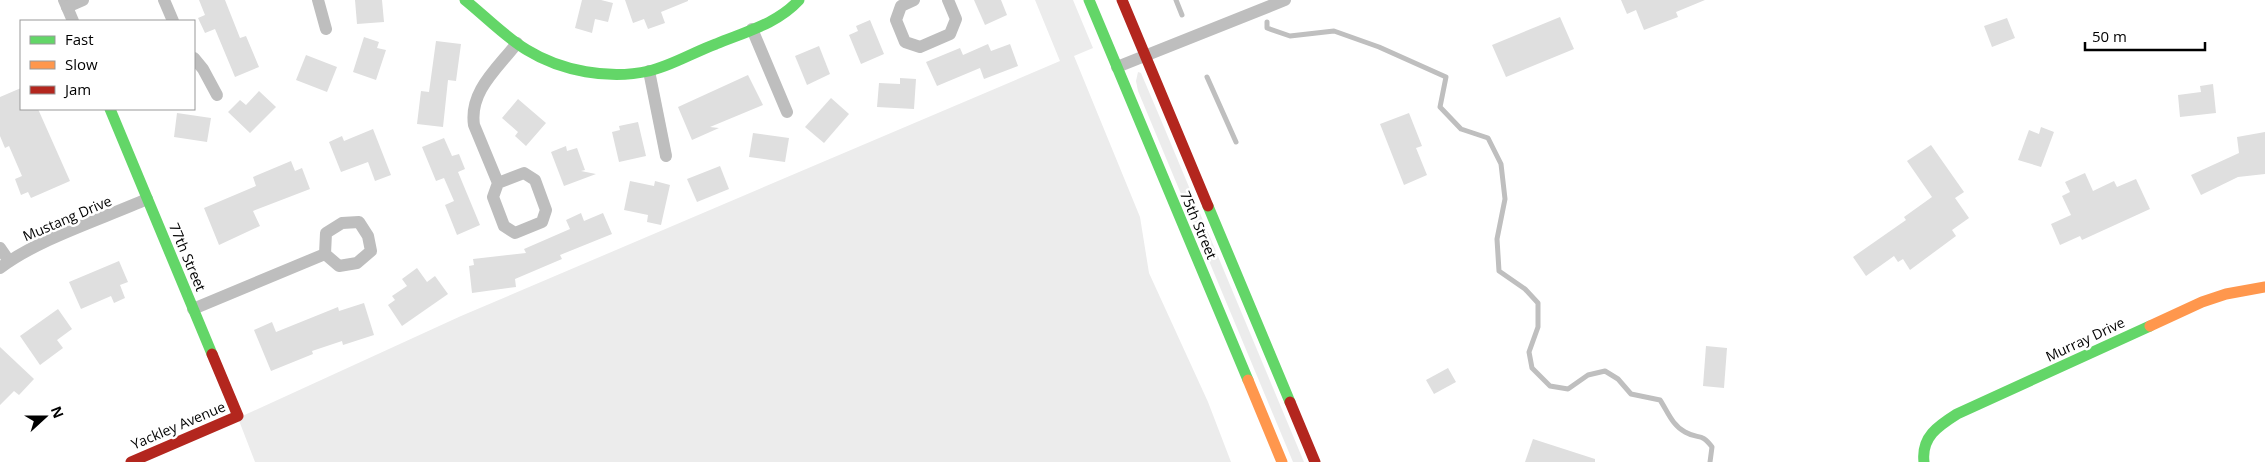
<svg xmlns="http://www.w3.org/2000/svg" width="2265" height="462" font-family="'Open Sans',sans-serif">
<style>
.green{fill:#ececec}
.lines{fill:none;stroke-linecap:round;stroke-linejoin:round}
.stream{stroke:#bfbfbf;stroke-width:5}
.building{fill:#dfdfdf}
.street{stroke:#bebebe;stroke-width:12}
.fast{stroke:#63d668;stroke-width:11}
.slow{stroke:#ff974d;stroke-width:11}
.jam{stroke:#b3261e;stroke-width:11}
.labels{text-anchor:middle;dominant-baseline:central;stroke-width:5;stroke-linejoin:round;paint-order:stroke}
.street-label{font-size:14px;fill:#000;stroke:#fff}
</style>
<rect width="100%" height="100%" fill="#fff"/>
<!-- green -->
<g class="green">
<path d="M1035,0H1073L1093,48L1074,56L1140,217L1149,273L1208,402L1231,462H255L238,418L461,316L1060,61Z"/>
<path d="M1138,72L1141,73L1161,120L1304,462H1293L1138,91L1136,81Z"/>
</g>
<g class="lines">
<!-- stream -->
<g class="stream">
<path d="M1176,0L1182,15"/>
<path d="M1267,22V28L1290,36L1334,31L1379,47L1446,77L1440,107L1461,129L1488,138L1501,164L1505,199L1497,239L1499,271L1525,289L1538,303V327L1529,352L1532,368L1550,386L1568,389L1588,375L1605,371L1618,379L1631,394L1660,400C1668,412 1672,425 1685,432C1699,440 1701,432 1712,447L1710,462"/>
<path d="M1207,77L1236,142"/>
</g>
</g>
<!-- building -->
<g class="building">
<path d="M199,0H225L240,38L246,36L259,67L235,77L215,29L205,33L198,18L205,15Z"/>
<path d="M355,0H382L384,22L357,24Z"/>
<path d="M582,0H601L613,3L608,22L595,19L592,33L575,28Z"/>
<path d="M625,0H688V1L661,12L665,23L648,29L644,19L633,23Z"/>
<path d="M974,0H1001L1007,15L985,25Z"/>
<path d="M1621,0H1705L1676,12L1678,17L1644,30L1636,10L1627,14Z"/>
<path d="M1560,17L1574,49L1506,77L1492,45Z"/>
<path d="M2007,18L2015,38L1992,47L1984,26Z"/>
<path d="M870,20L884,54L861,64L849,35L858,31L856,26Z"/>
<path d="M364,37L379,42L377,48L386,50L376,80L353,72Z"/>
<path d="M436,41L461,44L456,81L448,80L443,127L417,124L421,91L429,92Z"/>
<path d="M988,44L991,51L1010,44L1018,66L984,79L980,68L937,86L926,62L960,48L963,55Z"/>
<path d="M819,46L830,74L807,85L795,56Z"/>
<path d="M306,55L337,67L327,92L296,80Z"/>
<path d="M748,75L763,105L710,127L719,128L692,140L678,107Z"/>
<path d="M900,78L916,79L914,109L877,107L879,83L900,84Z"/>
<path d="M2213,84L2216,113L2180,117L2178,95L2201,92L2200,86Z"/>
<path d="M21,88V109H38L70,181L31,198L28,192L21,195L15,179L22,176L9,146L5,148L0,136V97Z"/>
<path d="M259,91L276,107L250,133L228,112L240,100L246,105Z"/>
<path d="M831,98L849,114L824,143L805,127Z"/>
<path d="M518,99L546,123L526,146L515,136L518,132L502,118Z"/>
<path d="M177,113L211,118L207,142L174,137Z"/>
<path d="M1409,113L1422,146L1416,148L1427,175L1404,185L1380,124Z"/>
<path d="M638,122L646,156L619,162L612,132L620,130L619,126Z"/>
<path d="M2041,127L2054,132L2041,167L2018,160L2029,130L2039,134Z"/>
<path d="M373,129L391,175L375,181L368,162L341,172L329,142L342,136L344,141Z"/>
<path d="M2265,132V174L2238,177L2201,195L2191,175L2239,153L2237,137Z"/>
<path d="M753,133L789,138L785,162L749,157Z"/>
<path d="M444,138L452,156L459,154L465,169L458,172L480,225L457,235L445,205L454,201L444,178L436,181L422,147Z"/>
<path d="M1931,145L1964,192L1955,198L1969,218L1952,230L1956,236L1910,270L1903,259L1898,262L1894,256L1866,276L1853,257L1906,220L1904,217L1932,197L1907,161Z"/>
<path d="M566,146L567,151L577,148L585,170L581,171L596,174L564,186L551,152Z"/>
<path d="M291,161L295,171L302,168L310,189L253,211L260,226L219,245L204,208L256,186L253,177Z"/>
<path d="M720,166L729,189L697,202L687,179Z"/>
<path d="M2085,173L2093,191L2114,181L2117,187L2136,179L2150,209L2082,240L2080,236L2060,245L2051,224L2071,215L2062,196L2070,192L2065,182Z"/>
<path d="M630,181L654,186L655,181L670,185L661,225L647,222L648,215L624,210Z"/>
<path d="M581,213L584,221L603,213L612,234L560,255L562,259L515,279L516,287L472,293L469,266L474,265L473,259L526,253L524,249L570,229L566,220Z"/>
<path d="M119,261L128,282L120,285L125,298L114,303L111,296L81,309L69,282Z"/>
<path d="M417,268L427,282L435,276L448,294L402,326L388,305L395,300L392,296L407,286L402,279Z"/>
<path d="M364,303L374,335L343,345L342,341L312,351L313,354L271,371L254,330L272,322L276,332L338,307L339,311Z"/>
<path d="M58,309L72,329L57,340L63,348L40,365L20,336Z"/>
<path d="M1706,346L1727,348L1724,388L1703,386Z"/>
<path d="M0,347L34,379L19,395L14,391L0,405Z"/>
<path d="M1448,368L1456,382L1434,394L1426,380Z"/>
<path d="M1533,439L1595,459V462H1525Z"/>
</g>
<g class="lines">
<!-- street -->
<g class="street">
<path d="M64,0L73,21"/>
<path d="M164,0L173,21"/>
<path d="M318,0L326,29"/>
<path d="M914,0L901,6L896,20L905,42L920,47L950,34L956,19L948,0"/>
<path d="M67,7L83,0"/>
<path d="M752,29L787,112"/>
<path d="M194,58L203,69L217,95"/>
<path d="M1117,67L1285,0"/>
<path d="M649,71L666,156"/>
<path d="M498,183L524,173L535,180L546,210L542,222L515,233L504,226L493,197L498,183L474,125C469,91 498,68 517,43"/>
<path d="M0,248L9,261"/>
<path d="M0,268C38,239 102,219 147,199"/>
<path d="M193,309L325,254L326,233L342,223L359,222L368,236L371,251L357,263L339,266L325,254"/>
</g>
<!-- fast -->
<g class="fast">
<path d="M465,0C485,16 505,37 527,50C561,71 609,80 649,71C671,66 694,52 716,44C745,32 777,24 799,0"/>
<path d="M1089,0L1248,380"/>
<path d="M110,109L212,354"/>
<path d="M1208,206L1290,402"/>
<path d="M1924,462C1921,437 1938,426 1957,414L2150,326"/>
</g>
<!-- slow -->
<g class="slow">
<path d="M2150,326L2202,302L2226,294L2265,287"/>
<path d="M1248,380L1282,462"/>
</g>
<!-- jam -->
<g class="jam">
<path d="M1122,0L1208,206"/>
<path d="M1290,402L1315,462"/>
<path d="M131,462L238,416L212,354"/>
</g>
</g>
<g class="labels">
<!-- street labels -->
<g class="street-label">
<text transform="translate(67 218) rotate(-23)">Mustang Drive</text>
<text transform="translate(1199 225) rotate(67)">75th Street</text>
<text transform="translate(188 257) rotate(67)">77th Street</text>
<text transform="translate(2085 339) rotate(-25)">Murray Drive</text>
<text transform="translate(178 425) rotate(-23)">Yackley Avenue</text>
</g>
</g>
<!-- legend -->
<rect x="20" y="20" width="175" height="90" fill="#ffffff" stroke="#999999"/>
<rect x="30" y="36" width="25" height="8" fill="#63d668" stroke="#999999"/>
<text x="65" y="45" font-size="15" fill="#000000">Fast</text>
<rect x="30" y="61" width="25" height="8" fill="#ff974d" stroke="#999999"/>
<text x="65" y="70" font-size="15" fill="#000000">Slow</text>
<rect x="30" y="86" width="25" height="8" fill="#b3261e" stroke="#999999"/>
<text x="65" y="95" font-size="15" fill="#000000">Jam</text>
<!-- north arrow -->
<g transform="translate(45 417) rotate(69)" stroke="#ffffff" stroke-width="4" paint-order="stroke">
<path d="M0-4L9 19L0 12L-9 19Z" fill="#000000"/>
<text y="-8" font-size="14" font-weight="bold" text-anchor="middle" fill="#000000">N</text>
</g>
<!-- scale -->
<path d="M2085 42v8h120v-8" fill="none" stroke="#000000" stroke-width="2.5"/>
<text x="2092" y="42" font-size="15" fill="#000000" stroke="#ffffff" stroke-width="4" paint-order="stroke">50 m</text>
</svg>
